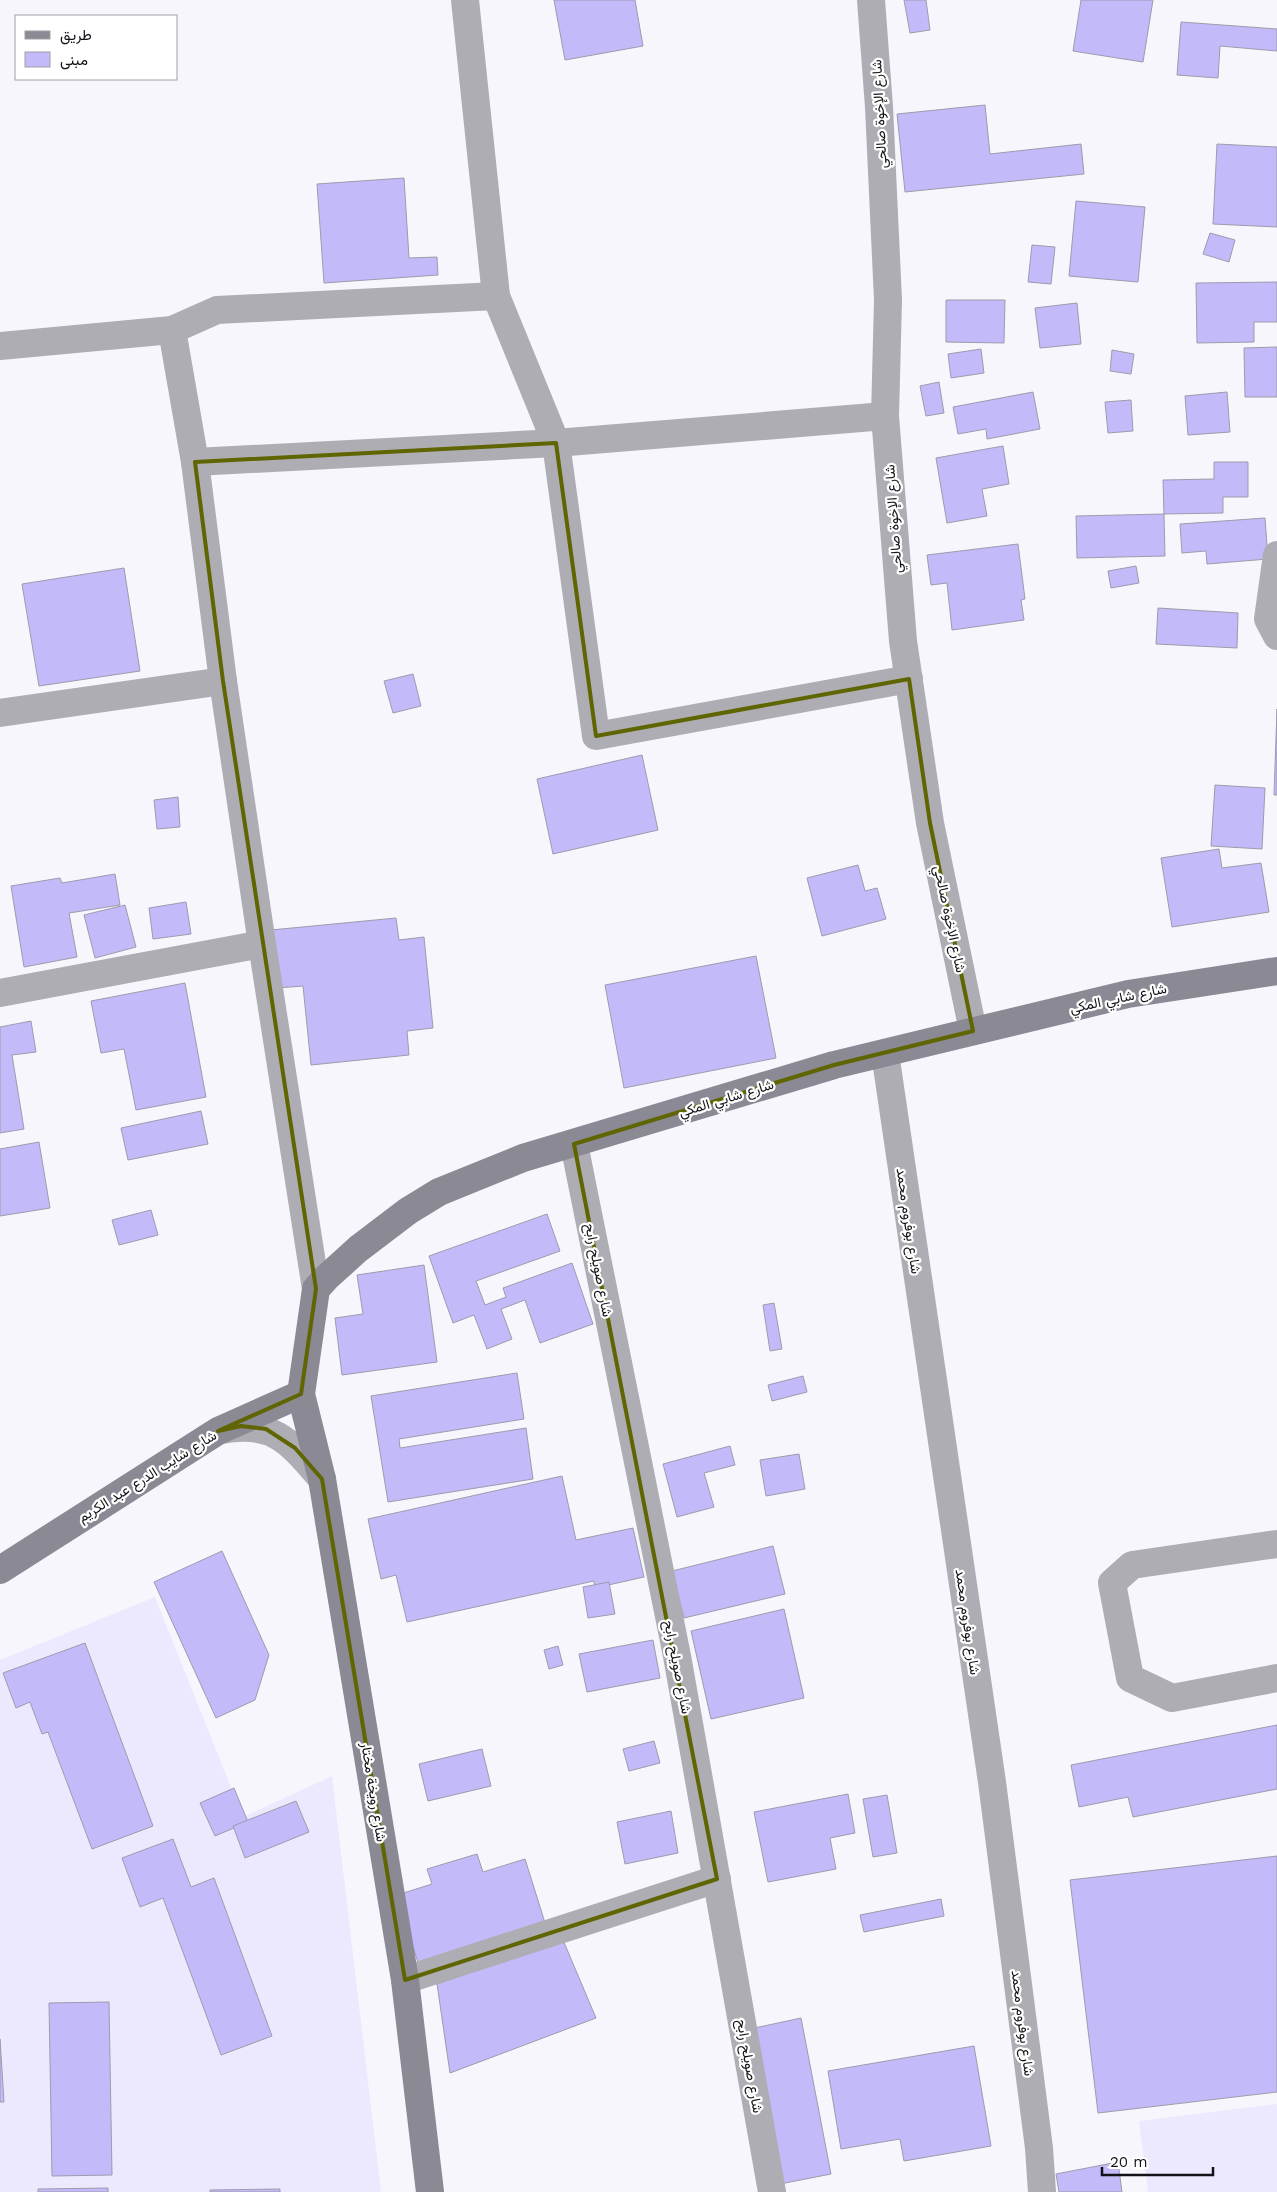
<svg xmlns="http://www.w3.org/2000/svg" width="1277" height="2192" font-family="'Work Sans',Vazirmatn,sans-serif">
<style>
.built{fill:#ece9fe}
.building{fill:#c3bafa;stroke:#9d9bab}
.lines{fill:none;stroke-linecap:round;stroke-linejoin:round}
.street{stroke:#aeadb4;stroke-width:28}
.secondary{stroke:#8a8994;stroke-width:28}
.marked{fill:none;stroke:#5f6500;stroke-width:4;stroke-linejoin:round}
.labels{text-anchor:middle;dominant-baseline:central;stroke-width:4.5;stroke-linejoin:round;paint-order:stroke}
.street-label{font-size:14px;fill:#121218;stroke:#fff}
</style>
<rect width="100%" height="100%" fill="#f7f6fd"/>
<!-- built -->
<g class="built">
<path d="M155,1597L243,1817L332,1776L381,2192H0V1660Z"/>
<path d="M1277,2104V2192H1148L1139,2121Z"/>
</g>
<!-- building -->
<g class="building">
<path d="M554,0H635L643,46L565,60Z"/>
<path d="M904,0H926L930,30L910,33Z"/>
<path d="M1081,0H1153L1143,62L1073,51Z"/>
<path d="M1181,22L1277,29V51L1220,46L1218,78L1177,75Z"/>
<path d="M985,105L990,154L1081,144L1084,174L905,192L897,114Z"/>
<path d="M1217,144L1277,147V227L1213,224Z"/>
<path d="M404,178L409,258L437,257L438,275L324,283L317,184Z"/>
<path d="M1076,201L1145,207L1138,282L1069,276Z"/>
<path d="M1210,233L1235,240L1229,262L1203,254Z"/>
<path d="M1032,245L1055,247L1051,284L1028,282Z"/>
<path d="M1277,282V322H1254V342L1197,343L1196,283Z"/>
<path d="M946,300H1005L1004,343L946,342Z"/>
<path d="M1077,303L1081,344L1040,348L1035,308Z"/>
<path d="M1277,347V397H1245L1244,348Z"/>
<path d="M981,349L984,373L951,378L948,354Z"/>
<path d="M1112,350L1134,354L1131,374L1110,371Z"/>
<path d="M939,382L944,413L926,416L920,386Z"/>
<path d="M1033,392L1040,429L987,439L986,429L958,434L953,407Z"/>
<path d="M1227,392L1230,432L1188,435L1185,396Z"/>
<path d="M1131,400L1133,431L1108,433L1105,402Z"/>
<path d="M1003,446L1009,484L982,489L987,516L947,523L936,458Z"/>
<path d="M1214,462H1248V497H1223V513L1164,514L1165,556L1077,558L1076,516L1164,514L1163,480L1214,479Z"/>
<path d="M1265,518L1268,559L1207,564L1206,551L1182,553L1180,524Z"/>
<path d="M1018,544L1025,599L1021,600L1024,620L952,630L947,583L931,585L927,555Z"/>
<path d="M1136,566L1139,583L1111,588L1108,571Z"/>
<path d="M124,568L140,671L39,686L22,584Z"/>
<path d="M1158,608L1238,613L1237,648L1156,644Z"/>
<path d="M413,674L421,706L393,713L384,681Z"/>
<path d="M1277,709V795H1274Z"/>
<path d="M642,755L658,830L553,854L537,779Z"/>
<path d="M1215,785L1265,788L1262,849L1211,846Z"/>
<path d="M178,797L180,827L157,829L154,800Z"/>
<path d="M1219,849L1222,868L1261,863L1269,912L1172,927L1161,858Z"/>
<path d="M858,865L865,891L877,888L886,919L822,936L807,878Z"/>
<path d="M115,874L120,905L69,913L77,957L24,967L11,886L60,878L62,883Z"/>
<path d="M186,902L191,934L153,939L149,908Z"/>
<path d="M125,905L136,947L95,958L84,915Z"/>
<path d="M396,918L399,940L424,937L433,1028L407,1031L409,1055L311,1065L303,986L277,988L271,930Z"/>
<path d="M756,956L776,1058L624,1088L605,985Z"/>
<path d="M185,983L206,1097L136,1110L124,1049L101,1053L91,1001Z"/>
<path d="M31,1021L36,1052L12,1055L24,1129L0,1133V1027Z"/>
<path d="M201,1111L208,1144L128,1160L121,1128Z"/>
<path d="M39,1142L50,1208L0,1216V1149Z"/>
<path d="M151,1210L158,1235L119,1245L112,1220Z"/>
<path d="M547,1214L560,1251L476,1281L485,1305L506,1297L503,1288L572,1263L593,1324L540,1343L525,1300L501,1309L512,1339L487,1349L474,1315L453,1323L429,1256Z"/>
<path d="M424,1265L437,1362L342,1375L335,1318L363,1314L357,1275Z"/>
<path d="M774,1303L782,1349L770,1351L763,1305Z"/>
<path d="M517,1373L524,1419L399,1439L400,1448L526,1428L533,1479L388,1502L371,1396Z"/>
<path d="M803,1376L807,1392L772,1401L768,1385Z"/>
<path d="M730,1446L735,1465L704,1473L714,1507L677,1517L663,1464Z"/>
<path d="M799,1454L805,1489L766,1496L760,1460Z"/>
<path d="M562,1476L576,1540L633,1528L644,1577L595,1588L594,1581L407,1622L396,1575L381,1579L368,1519Z"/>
<path d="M773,1546L785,1594L684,1618L672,1571Z"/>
<path d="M222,1551L269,1655L255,1700L216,1718L154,1582Z"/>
<path d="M609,1582L615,1614L588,1618L583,1587Z"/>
<path d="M784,1609L804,1698L711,1719L691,1631Z"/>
<path d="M653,1640L660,1678L587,1692L579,1654Z"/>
<path d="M85,1643L153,1826L92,1849L48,1732L42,1734L30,1702L16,1708L3,1673Z"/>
<path d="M558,1646L563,1665L549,1669L544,1650Z"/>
<path d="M1277,1725V1789L1133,1817L1128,1797L1079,1807L1071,1765Z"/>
<path d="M654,1741L660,1763L629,1771L623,1749Z"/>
<path d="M482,1749L491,1786L428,1801L419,1764Z"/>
<path d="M234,1788L248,1822L215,1836L200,1803Z"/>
<path d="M848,1794L855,1833L830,1838L836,1869L768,1882L754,1812Z"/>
<path d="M887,1795L897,1853L873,1857L863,1799Z"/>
<path d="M296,1801L309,1832L245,1858L233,1826Z"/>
<path d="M671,1811L678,1853L625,1864L617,1822Z"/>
<path d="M173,1839L191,1887L214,1878L272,2036L221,2055L163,1898L140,1907L122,1858Z"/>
<path d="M477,1854L483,1872L525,1859L546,1926L419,1966L397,1895L432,1884L427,1869Z"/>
<path d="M1277,1856V2092L1098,2113L1070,1880Z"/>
<path d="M941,1899L944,1916L864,1932L860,1915Z"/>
<path d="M563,1940L596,2018L450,2073L437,1984Z"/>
<path d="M109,2002L112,2175L52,2176L49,2003Z"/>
<path d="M801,2018L831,2174L780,2184L750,2029Z"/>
<path d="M0,2039L4,2102H0Z"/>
<path d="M974,2046L991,2146L904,2161L900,2139L841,2149L828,2071Z"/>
<path d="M1118,2162L1122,2192H1059L1056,2174Z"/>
<path d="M108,2188V2192H38V2189Z"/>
<path d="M280,2189V2192H210V2190Z"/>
</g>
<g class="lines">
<!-- street -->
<g class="street">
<path d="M465,0L496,296L556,443L596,736L909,679"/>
<path d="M871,0L879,107L888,300L885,416L903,641L930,823L973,1031"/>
<path d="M172,330L195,462L223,681L262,944L316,1289"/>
<path d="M0,346L172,330L217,310L496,296"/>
<path d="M195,462L556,443L885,416"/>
<path d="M1277,555L1268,619L1277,636"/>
<path d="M0,713L223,681"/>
<path d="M0,993L262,944"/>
<path d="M885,1053L992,1782L1039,2148L1042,2192"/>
<path d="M574,1144L677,1656L772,2192"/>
<path d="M221,1430C274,1420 290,1442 322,1479"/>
<path d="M1277,1544L1132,1565L1112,1583L1130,1678L1172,1698L1277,1678"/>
<path d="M405,1980L717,1879"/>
</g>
<!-- secondary -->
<g class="secondary">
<path d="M0,1570L218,1431L301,1394"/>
<path d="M430,2192L405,1980L322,1479L301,1394L316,1289L326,1278L358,1249L408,1211L439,1192L523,1158L834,1065L1128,994L1277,971"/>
</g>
</g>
<!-- marked area -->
<path class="marked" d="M556,443L596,736L909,679L930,823L973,1031L834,1065L574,1144L717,1879L405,1980L322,1479L295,1448L266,1429L241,1426L218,1431L301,1394L316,1289L223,681L195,462Z"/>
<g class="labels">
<!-- street labels -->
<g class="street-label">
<text transform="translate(879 114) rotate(-93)">شارع الإخوة صالحي</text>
<text transform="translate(893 519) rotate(-94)">شارع الإخوة صالحي</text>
<text transform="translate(950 919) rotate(78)">شارع الإخوة صالحي</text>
<text transform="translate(1118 998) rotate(-12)">شارع شابي المكي</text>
<text transform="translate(726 1098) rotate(-17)">شارع شابي المكي</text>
<text transform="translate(909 1221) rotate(82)">شارع بوفروم محمد</text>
<text transform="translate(599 1270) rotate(79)">شارع صويلح رابح</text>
<text transform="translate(147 1476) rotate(-32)">شارع شايب الدرع عبد الكريم</text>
<text transform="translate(968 1622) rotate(82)">شارع بوفروم محمد</text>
<text transform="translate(678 1667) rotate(79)">شارع صويلح رابح</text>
<text transform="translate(374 1792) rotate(81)">شارع رويخة مختار</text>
<text transform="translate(1023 2023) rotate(83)">شارع بوفروم محمد</text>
<text transform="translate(750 2066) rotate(80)">شارع صويلح رابح</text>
</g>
</g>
<!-- legend -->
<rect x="15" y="15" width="162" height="65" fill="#ffffff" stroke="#a0a0a3"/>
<rect x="25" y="31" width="25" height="8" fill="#8a8994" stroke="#a0a0a3"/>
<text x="60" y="40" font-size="15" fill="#121218">طريق</text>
<rect x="25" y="52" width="25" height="15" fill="#c3bafa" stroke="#a0a0a3"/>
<text x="60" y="65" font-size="15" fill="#121218">مبنى</text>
<!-- scale -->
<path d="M1102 2167v8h111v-8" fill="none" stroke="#121218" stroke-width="2.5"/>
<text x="1110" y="2167" font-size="15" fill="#121218" stroke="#ffffff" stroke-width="4" paint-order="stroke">20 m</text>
</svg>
